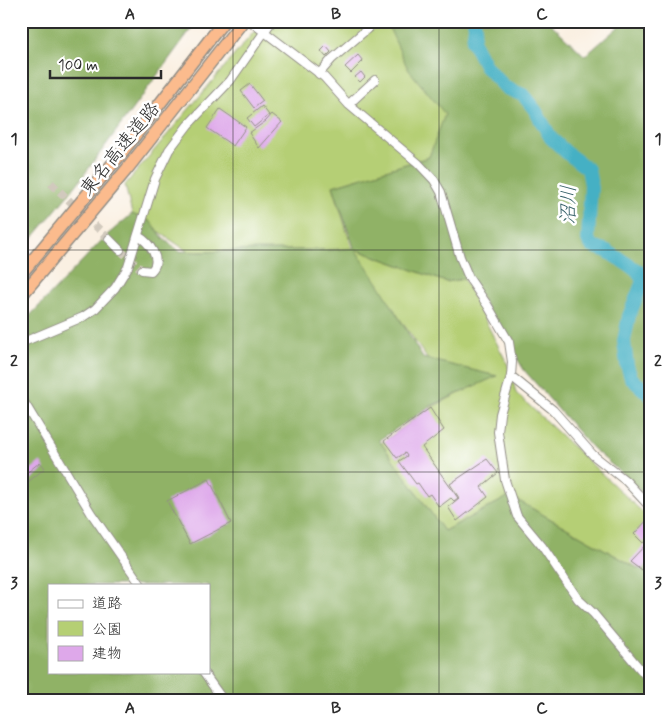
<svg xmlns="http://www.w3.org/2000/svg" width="672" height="721" font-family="Mynerve,'Klee One',sans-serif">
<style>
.green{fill:#b5cf74;stroke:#707d50}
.forest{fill:#90b266;stroke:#5e6e48;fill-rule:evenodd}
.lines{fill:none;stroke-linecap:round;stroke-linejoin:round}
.river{stroke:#45b0c4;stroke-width:14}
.building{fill:#dea8ea}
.minor-tunnel{stroke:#d1c9bd;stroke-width:8;stroke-dasharray:8 4;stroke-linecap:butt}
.minor-casing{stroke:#928e86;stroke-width:10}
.highway-casing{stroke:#928e86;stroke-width:14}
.minor{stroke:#fff;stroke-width:8}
.highway{stroke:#fbbb8d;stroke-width:11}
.grid{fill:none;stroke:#2b2b2b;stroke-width:1;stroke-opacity:0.55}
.labels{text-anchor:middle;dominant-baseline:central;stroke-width:5;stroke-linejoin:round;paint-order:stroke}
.street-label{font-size:19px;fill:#2b2b2b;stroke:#fff}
.water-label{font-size:20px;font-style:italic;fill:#356068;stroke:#fff}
.neatline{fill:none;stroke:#2b2b2b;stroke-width:2}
.grid-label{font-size:16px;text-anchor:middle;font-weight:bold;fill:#2b2b2b}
</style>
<rect width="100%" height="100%" fill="#fff"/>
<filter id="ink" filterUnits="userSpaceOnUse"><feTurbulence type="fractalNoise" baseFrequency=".02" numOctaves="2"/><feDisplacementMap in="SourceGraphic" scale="10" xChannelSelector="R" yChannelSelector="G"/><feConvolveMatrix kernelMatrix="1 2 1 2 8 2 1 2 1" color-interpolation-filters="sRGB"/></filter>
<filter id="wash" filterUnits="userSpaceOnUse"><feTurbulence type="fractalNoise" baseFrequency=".0096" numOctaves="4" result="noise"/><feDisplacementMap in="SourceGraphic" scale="20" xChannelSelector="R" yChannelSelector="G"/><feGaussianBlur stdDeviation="1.12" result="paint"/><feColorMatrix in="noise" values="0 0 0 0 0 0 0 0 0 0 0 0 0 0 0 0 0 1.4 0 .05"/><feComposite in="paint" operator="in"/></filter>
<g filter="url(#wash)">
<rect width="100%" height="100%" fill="#faf0e2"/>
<!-- green -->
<path class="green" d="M263,21H389L446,114L429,157L333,186L352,248L446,282L464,279L511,371L516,393L651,520V560L639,569L510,496L444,531L381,443L430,408L492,377L428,360L352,249L189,252L132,214L125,185Z"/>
<!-- forest -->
<g class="forest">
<path d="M21,21H197L78,183L21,252Z"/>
<path d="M386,21H548L585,56L625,21H640L651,30V502L626,477L592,448L524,370L469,278L446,282L355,249L380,286L423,358L497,376L431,406L379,440L444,531L510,496L639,569L651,560V700H21V325L106,236L132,214L150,221L164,239L179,251L200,252L259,250H331L354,248L333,186L429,157L445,114L408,69ZM49,585H209V672H49Z"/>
</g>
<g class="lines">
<!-- river -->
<path class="river" d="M474,21L475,26L473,42L486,67L506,88L523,95L535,110L551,138L568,154L588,169L591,185L588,240L592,246L607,251L638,271L643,281L629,316L624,341L627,365L631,378L651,396"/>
</g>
<g id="blocks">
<!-- building -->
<g class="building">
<path d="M326,46L331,52L326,57L321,51Z"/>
<path d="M358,55L363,61L351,73L345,67Z"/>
<path d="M361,72L365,77L360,82L355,77Z"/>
<path d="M250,84L263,101L254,108L241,91Z"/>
<path d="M262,106L269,115L254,127L247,118Z"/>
<path d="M220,109L246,127L233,146L207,128Z"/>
<path d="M272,114L282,122L259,148L249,133L266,121Z"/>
<path d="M430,408L444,430L422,447L458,498L454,501L451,498L439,507L430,494L427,496L418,483L416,484L399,461L407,456L405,453L397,458L384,441Z"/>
<path d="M487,459L498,473L481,487L488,497L457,521L448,507L459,498L450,484Z"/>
<path d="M40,462L45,468L28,482L23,476Z"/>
<path d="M209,479L231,523L190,544L167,501Z"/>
<path d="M651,516V535L643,543L634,534Z"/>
<path d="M651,539V560L642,570L630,561Z"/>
</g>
</g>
</g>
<g filter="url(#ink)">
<use href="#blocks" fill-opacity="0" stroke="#928e86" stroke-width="1"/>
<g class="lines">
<!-- minor-tunnel -->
<g class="minor-tunnel">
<path d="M51,183L109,239"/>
<path d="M120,250L142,270"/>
</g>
<defs>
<g id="minor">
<path d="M250,21L324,77L349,105L418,163L434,180L441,192L460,257L469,278L488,306L509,342L512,362L511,376L500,414L498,432L505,480L517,516L542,546L578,599L593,613L651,682"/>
<path d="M319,74L332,59L373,24"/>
<path d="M349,104L375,80"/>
<path d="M138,236C149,242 163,260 151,271L142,270"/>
<path d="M109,239L120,250"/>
<path d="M21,343L83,317L95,309L115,288L128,267L155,179L169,150L188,125L230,81L272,21"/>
<path d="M511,376L553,410L593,455L626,481L651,508"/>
<path d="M21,397L91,513L141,585"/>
<path d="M203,672L223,700"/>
<path d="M208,700L218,694"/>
</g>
<g id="highway">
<path d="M21,274L120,155L224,21"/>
<path d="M21,296L127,169L243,21"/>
</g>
</defs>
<!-- minor casing -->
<use href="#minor" class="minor-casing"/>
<!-- highway casing -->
<use href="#highway" class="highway-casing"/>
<!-- minor -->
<use href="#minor" class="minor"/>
<!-- highway -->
<use href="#highway" class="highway"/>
</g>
</g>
<!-- grid -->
<path class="grid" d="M233,21V700M439,21V700M21,250H651M21,472H651"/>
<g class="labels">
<!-- street labels -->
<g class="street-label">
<text transform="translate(120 149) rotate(-51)">東名高速道路</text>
</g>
<!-- water labels -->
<g class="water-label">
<text transform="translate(569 205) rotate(-89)">沼川</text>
</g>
</g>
<!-- margin -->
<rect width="672" height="721" fill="none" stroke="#fff" stroke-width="55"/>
<!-- legend -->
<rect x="48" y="584" width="162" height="90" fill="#ffffff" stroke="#aaaaaa"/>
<rect x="58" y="600" width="25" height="8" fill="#ffffff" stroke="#aaaaaa"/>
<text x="92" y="608" font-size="15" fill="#2b2b2b">道路</text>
<rect x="58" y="621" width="25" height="15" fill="#b5cf74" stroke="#aaaaaa"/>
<text x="92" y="634" font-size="15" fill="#2b2b2b">公園</text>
<rect x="58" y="646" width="25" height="15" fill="#dea8ea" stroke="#aaaaaa"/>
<text x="92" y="658" font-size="15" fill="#2b2b2b">建物</text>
<!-- scale -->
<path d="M50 70v8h111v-8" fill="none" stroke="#2b2b2b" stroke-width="2.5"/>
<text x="58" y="70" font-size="15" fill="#2b2b2b" stroke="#ffffff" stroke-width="4" paint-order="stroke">100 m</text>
<rect x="28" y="28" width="616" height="666" class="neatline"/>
<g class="grid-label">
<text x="130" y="19">A</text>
<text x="336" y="19">B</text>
<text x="542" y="19">C</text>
<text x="14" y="144">1</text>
<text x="658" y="144">1</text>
<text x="14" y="366">2</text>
<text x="658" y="366">2</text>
<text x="14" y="588">3</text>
<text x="658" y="588">3</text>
<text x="130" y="713">A</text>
<text x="336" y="713">B</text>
<text x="542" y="713">C</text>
</g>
</svg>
